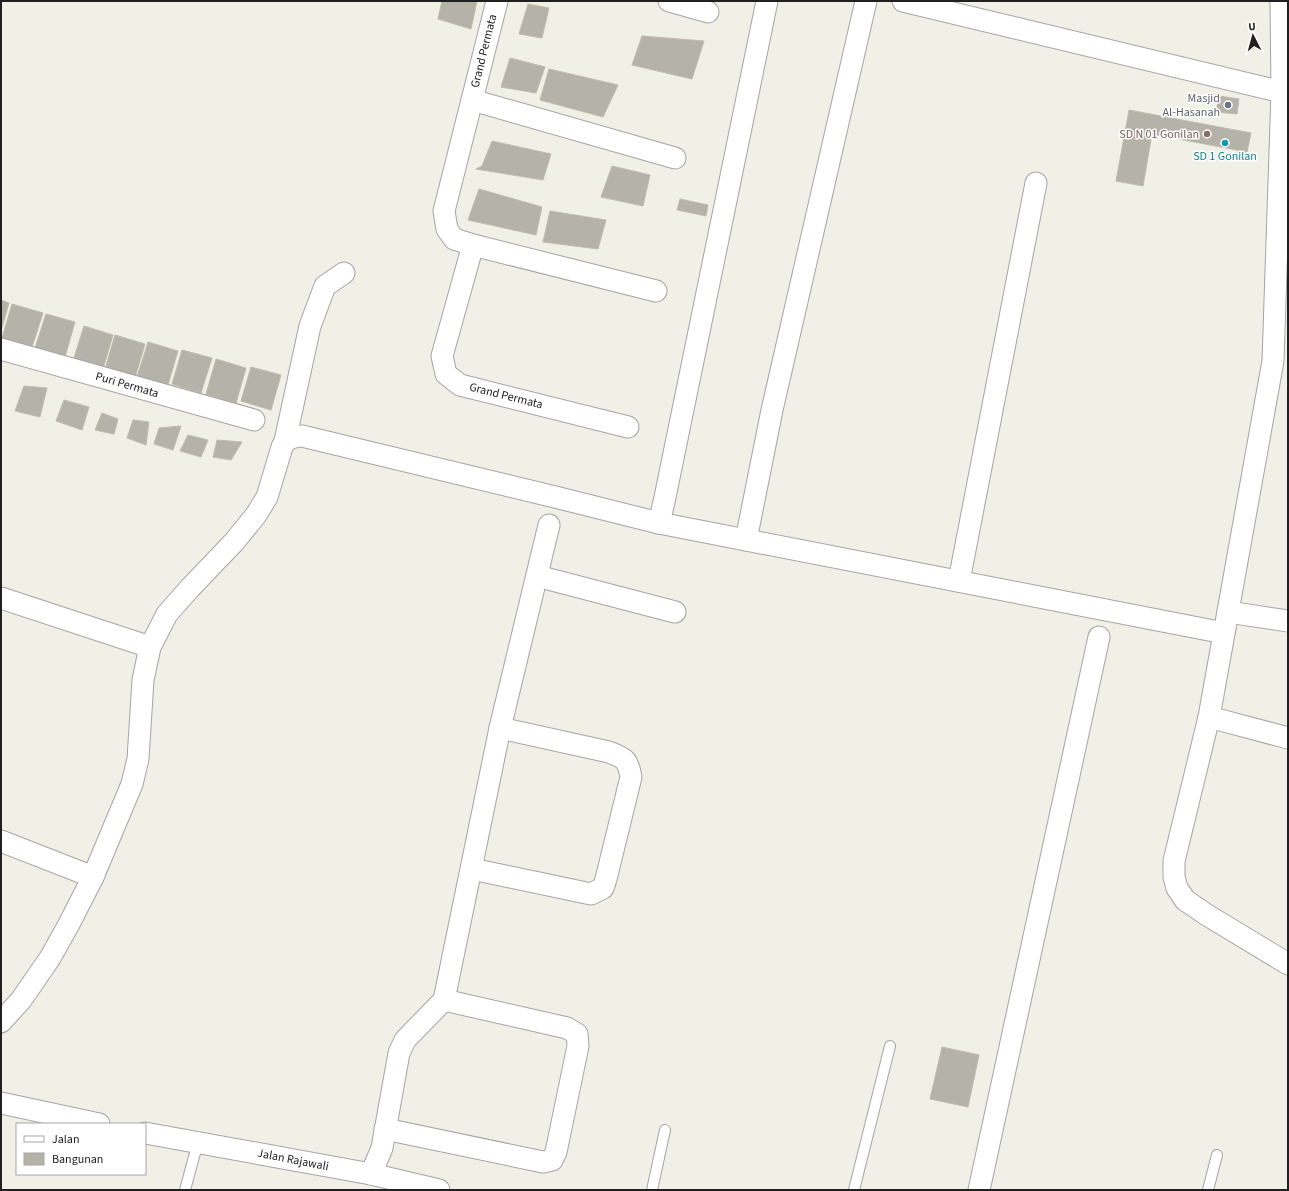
<svg xmlns="http://www.w3.org/2000/svg" width="1289" height="1191" font-family="'Source Sans 3',sans-serif">
<style>
.building{fill:#b5b3a9;stroke:#c0bbaa}
.lines{fill:none;stroke-linecap:round;stroke-linejoin:round}
.service-casing{stroke:#a4a4a4;stroke-width:12}
.minor-casing{stroke:#a4a4a4;stroke-width:23}
.service{stroke:#fff;stroke-width:10}
.minor{stroke:#fff;stroke-width:21}
.worship-dot{fill:#6b7280;stroke:#fff;stroke-width:1.5}
.education-dot{fill:#8d6e63;stroke:#fff;stroke-width:1.5}
.culture-dot{fill:#0f9aa8;stroke:#fff;stroke-width:1.5}
.labels{text-anchor:middle;dominant-baseline:central;stroke-width:3;stroke-linejoin:round;paint-order:stroke}
.street-label{font-size:12px;fill:#202020;stroke:#fff}
.worship-label{font-size:12px;fill:#5b616d;stroke:#fff;text-anchor:end}
.education-label{font-size:12px;fill:#785e54;stroke:#fff;text-anchor:end}
.culture-label{font-size:12px;fill:#0d838f;stroke:#fff}
</style>
<rect width="100%" height="100%" fill="#f0f0e7"/>
<!-- building -->
<g class="building">
<path d="M442,1H477L471,29L438,19Z"/>
<path d="M528,4L549,8L542,38L519,34Z"/>
<path d="M642,36L704,41L692,79L632,65Z"/>
<path d="M510,58L545,67L536,93L501,87Z"/>
<path d="M549,69L618,85L603,117L540,100Z"/>
<path d="M1219,96L1239,99L1237,114L1216,112Z"/>
<path d="M1129,110L1251,133L1247,152L1152,134L1143,186L1116,181Z"/>
<path d="M492,141L551,154L543,180L476,169L482,166Z"/>
<path d="M612,166L650,175L643,206L601,197Z"/>
<path d="M479,189L542,207L536,235L468,220Z"/>
<path d="M680,199L708,205L706,216L677,210Z"/>
<path d="M550,211L606,220L598,249L543,242Z"/>
<path d="M1,300L9,303L1,331Z"/>
<path d="M12,304L43,313L32,347L2,338Z"/>
<path d="M46,314L75,322L65,357L35,348Z"/>
<path d="M84,326L113,335L103,369L73,361Z"/>
<path d="M115,335L145,344L135,378L105,369Z"/>
<path d="M148,342L178,351L168,385L137,377Z"/>
<path d="M182,350L212,358L201,393L172,384Z"/>
<path d="M216,359L246,368L236,403L206,394Z"/>
<path d="M251,367L281,375L271,410L241,401Z"/>
<path d="M24,386L47,388L40,417L15,411Z"/>
<path d="M64,400L89,407L82,430L56,421Z"/>
<path d="M102,413L118,419L114,434L95,430Z"/>
<path d="M133,420L149,422L146,445L127,438Z"/>
<path d="M181,426L173,450L154,444L159,428Z"/>
<path d="M188,435L208,440L201,457L180,451Z"/>
<path d="M217,440L242,442L231,460L213,457Z"/>
<path d="M942,1047L979,1055L968,1107L930,1099Z"/>
</g>
<g class="lines">
<defs>
<g id="service">
<path d="M185,1190L198,1142"/>
<path d="M652,1190L665,1130"/>
<path d="M854,1190L890,1046"/>
<path d="M1208,1190L1217,1155"/>
</g>
<g id="minor">
<path d="M497,1L444,211L447,229L454,239L473,245L442,356L446,374L460,385L628,427"/>
<path d="M669,1L708,12"/>
<path d="M903,1L1282,92"/>
<path d="M1281,1L1282,92L1273,361L1209,717L1174,861V877L1177,888L1185,900L1207,915L1288,964"/>
<path d="M472,100L675,158"/>
<path d="M473,245L656,291"/>
<path d="M1,349L254,420"/>
<path d="M285,441L310,326L325,286L344,273"/>
<path d="M659,523L664,502L767,1"/>
<path d="M746,540L772,410L866,1"/>
<path d="M537,576L675,612"/>
<path d="M959,581L1036,183"/>
<path d="M1,598L150,647"/>
<path d="M1228,612L1288,621"/>
<path d="M1209,717L1288,738"/>
<path d="M1,841L93,877"/>
<path d="M472,869L591,894L603,888L606,879L631,777C628,760 625,758 609,752L500,728"/>
<path d="M1,1022L21,1000L50,958L69,924L93,877L132,784L138,759L143,680L150,647L167,614L190,588L234,542L256,515L267,497L282,447C286,438 292,437 302,436L555,497L659,523L1224,633"/>
<path d="M1,1103L99,1124"/>
<path d="M385,1129L543,1162L552,1160L556,1152L578,1046L577,1034L567,1028L444,1000"/>
<path d="M145,1133L371,1174L439,1190"/>
<path d="M371,1174L382,1148L399,1053L405,1040L444,1000L500,728L549,525"/>
<path d="M979,1190L1099,637"/>
</g>
</defs>
<!-- service casing -->
<use href="#service" class="service-casing"/>
<!-- minor casing -->
<use href="#minor" class="minor-casing"/>
<!-- service -->
<use href="#service" class="service"/>
<!-- minor -->
<use href="#minor" class="minor"/>
</g>
<!-- markers -->
<circle class="worship-dot" cx="1228" cy="105" r="4"/>
<circle class="education-dot" cx="1207" cy="134" r="4"/>
<circle class="culture-dot" cx="1225" cy="143" r="4"/>
<g class="labels">
<!-- street labels -->
<g class="street-label">
<text transform="translate(484 51) rotate(-76)">Grand Permata</text>
<text transform="translate(127 385) rotate(16)">Puri Permata</text>
<text transform="translate(506 396) rotate(14)">Grand Permata</text>
<text transform="translate(293 1160) rotate(11)">Jalan Rajawali</text>
</g>
<!-- worship labels -->
<g class="worship-label">
<text x="1220" y="98">Masjid<tspan x="1220" dy="14">Al-Hasanah</tspan></text>
</g>
<!-- education labels -->
<g class="education-label">
<text x="1199" y="134">SD N 01 Gonilan</text>
</g>
<!-- culture labels -->
<g class="culture-label">
<text x="1225" y="156">SD 1 Gonilan</text>
</g>
</g>
<!-- border -->
<rect width="1289" height="1191" fill="none" stroke="#202020" stroke-width="4"/>
<!-- legend -->
<rect x="16" y="1123" width="130" height="52" fill="#ffffff" stroke="#a6a6a6"/>
<rect x="24" y="1136" width="20" height="6" fill="#ffffff" stroke="#a6a6a6"/>
<text x="52" y="1143" font-size="12" fill="#202020">Jalan</text>
<rect x="24" y="1153" width="20" height="12" fill="#b5b3a9" stroke="#a6a6a6"/>
<text x="52" y="1163" font-size="12" fill="#202020">Bangunan</text>
<!-- north arrow -->
<g transform="translate(1253 36) rotate(354)" stroke="#ffffff" stroke-width="3" paint-order="stroke">
<path d="M0-3L7 15L0 10L-7 15Z" fill="#202020"/>
<text y="-6" font-size="11" font-weight="bold" text-anchor="middle" fill="#202020">U</text>
</g>
</svg>
